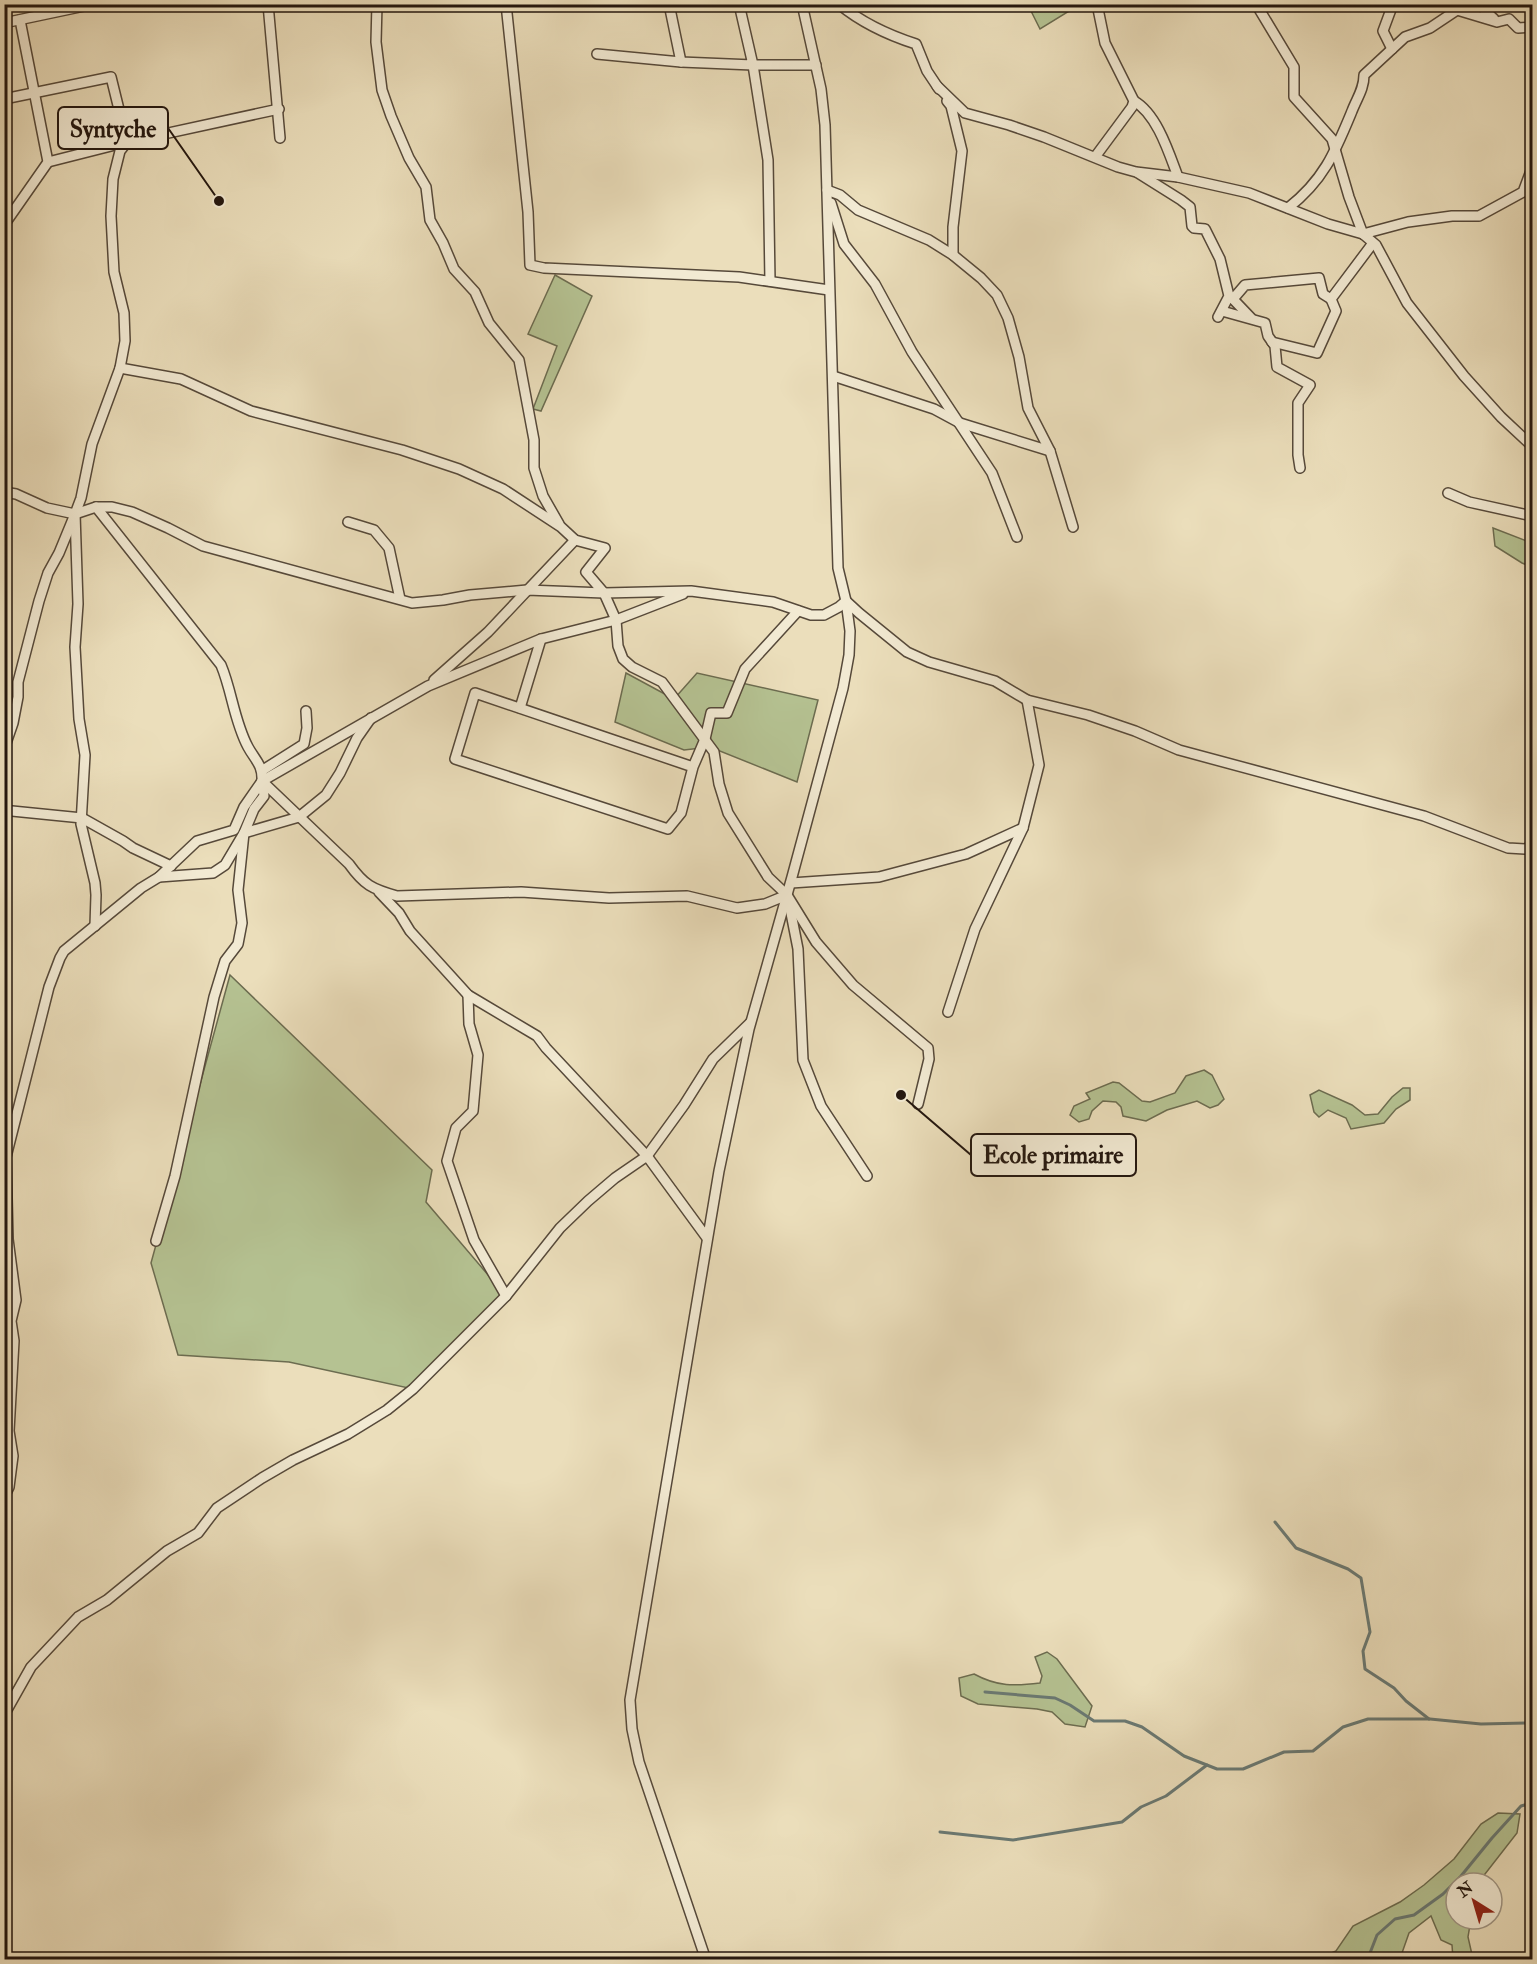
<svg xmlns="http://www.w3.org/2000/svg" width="1537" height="1964" font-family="'IM FELL Double Pica',serif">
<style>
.green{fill:#b5c292;stroke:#6c6c50;stroke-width:1.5}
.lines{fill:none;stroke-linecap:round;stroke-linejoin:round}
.stream{stroke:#6a7973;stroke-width:3}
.minor-casing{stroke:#56493a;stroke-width:12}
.minor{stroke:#f2ead3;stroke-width:9}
.leader{fill:none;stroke:#24170f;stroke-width:2}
.callout-dot{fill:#24170f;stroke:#f2ead3;stroke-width:2}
.callout{fill:#f2ead3;stroke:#24170f;stroke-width:2}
.callout-label{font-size:24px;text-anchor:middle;font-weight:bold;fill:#24170f}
</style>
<rect width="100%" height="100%" fill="#ebdebb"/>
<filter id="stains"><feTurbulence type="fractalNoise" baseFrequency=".00333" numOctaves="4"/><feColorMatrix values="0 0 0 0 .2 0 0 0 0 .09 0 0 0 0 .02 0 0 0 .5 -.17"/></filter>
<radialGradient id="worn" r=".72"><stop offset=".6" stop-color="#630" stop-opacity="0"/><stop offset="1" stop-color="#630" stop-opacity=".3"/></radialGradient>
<!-- green -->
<g class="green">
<path d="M1028,5H1079L1040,29Z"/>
<path d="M555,275L592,296L541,411L533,409L557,346L528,334Z"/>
<path d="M1493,528L1532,543V567L1522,563L1495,546Z"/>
<path d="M626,673L674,699L697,673L818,700L797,782L710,747L684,750L615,722Z"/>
<path d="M230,975L432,1170L426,1202L506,1296L413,1389L289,1362L178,1355L151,1263Z"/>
<path d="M1204,1070L1212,1075L1224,1099L1218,1105L1210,1108L1197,1101L1167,1110L1146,1121L1123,1116L1121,1107L1116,1102L1103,1101L1092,1111L1089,1119L1079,1122L1070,1115L1074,1106L1090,1099L1086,1093L1113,1082L1119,1083L1142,1101L1150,1102L1175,1093L1186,1076Z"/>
<path d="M1403,1088H1410V1100L1396,1109L1384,1123L1351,1129L1346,1118L1328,1110L1319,1117L1314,1112L1310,1095L1319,1090L1352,1105L1365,1115L1378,1114L1392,1097Z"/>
<path d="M1047,1652L1057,1659L1092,1706L1085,1727L1065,1724L1052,1712L1037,1709L978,1704L961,1696L959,1678L974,1674C998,1687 1014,1686 1040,1683L1042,1676L1035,1657Z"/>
<path d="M1498,1813L1520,1814L1517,1833L1478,1883H1456V1919H1471L1468,1937L1473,1959H1453L1452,1945L1441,1940L1431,1916L1409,1933L1402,1953L1383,1959H1318L1336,1951L1353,1926L1400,1902L1424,1885L1454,1859L1481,1824Z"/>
</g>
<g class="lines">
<!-- stream -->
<g class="stream">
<path d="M1275,1522L1296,1548L1348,1569L1361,1578L1370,1632L1363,1651L1365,1669L1394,1688L1406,1701L1429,1719"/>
<path d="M985,1692L1055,1698L1070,1705L1094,1721H1125L1142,1727L1184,1756L1217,1769H1243L1284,1752L1313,1751L1343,1727L1368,1719H1430L1481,1724L1532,1723"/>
<path d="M940,1832L1013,1840L1122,1822L1141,1807L1166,1796L1207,1765"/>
<path d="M1356,1960L1370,1953L1377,1935L1395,1919L1414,1915L1443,1894L1461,1876L1492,1838L1521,1806L1532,1803"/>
</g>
<defs>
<g id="minor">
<path d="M268,4L280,138"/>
<path d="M377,4L376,42L382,90L391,116L409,158L426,187L430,220L443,243L454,269L475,292L489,323L519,360L534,440V468L543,496L559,524"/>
<path d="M506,4L528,212L530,265L544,268L739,277L829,290"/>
<path d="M669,4L681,62"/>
<path d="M839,4C862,23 888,35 916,44L927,71L939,89"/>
<path d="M1256,4L1294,67V97L1332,139L1349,197L1363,234"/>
<path d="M1478,4L1494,19"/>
<path d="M4,23L94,4"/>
<path d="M1392,49L1383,31L1393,4"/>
<path d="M597,54L681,62L753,65L739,4"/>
<path d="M937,86L965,113L1009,125L1044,137L1118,167L1136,172L1178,177L1249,193L1328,224L1363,234L1376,245L1407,303L1464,376L1501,417L1532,446"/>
<path d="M4,99L111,77L127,142L120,151L113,179L111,216L114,272L124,313L125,341L120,368L92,444L81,498L75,514L78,604L75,647L79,719L85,755L81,824L95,883L96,895L95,926"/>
<path d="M947,101L951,106L962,151L953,227V255"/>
<path d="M1134,101C1157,114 1169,153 1178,177"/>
<path d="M1095,157L1132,107L1134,101L1105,43L1097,4"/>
<path d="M48,162L127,142L279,109"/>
<path d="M1138,173L1181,200L1190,207L1192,226L1194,228L1205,229L1220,259L1229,296L1218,317"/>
<path d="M827,190L840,195L858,210L929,240L953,255L981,278L997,295L1008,318L1019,357L1028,408L1050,451L1073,527"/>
<path d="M831,203L844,244L875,284L912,352L992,473L1017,537"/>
<path d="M1288,208C1324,180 1335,152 1352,111C1357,98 1364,89 1364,75L1405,37L1430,28L1457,10L1497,22L1509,19L1518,28L1532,27"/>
<path d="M4,225L48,162L20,20"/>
<path d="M1363,234L1408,222L1452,216H1479L1523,192L1532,168"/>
<path d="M770,281L768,160L753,65H816"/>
<path d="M1230,296L1251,318"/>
<path d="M1233,299L1245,285L1319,278L1323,294L1331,299"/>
<path d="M1222,311L1265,323L1268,336L1275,346L1277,367L1310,385L1298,403V455L1300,468"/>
<path d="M1272,342L1317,353L1336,311L1331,299L1373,243"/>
<path d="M120,368L181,379L251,411L402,450L459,469L503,489L561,527L575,540L605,548L586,572L604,593L616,620L618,646L623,659L632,667L662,682L714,752L719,784L728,813L768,877L787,895L816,942L853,985L928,1048L929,1059L918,1104"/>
<path d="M833,376L934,409L960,423L1050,451"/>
<path d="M4,492L16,494L47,508L75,514L96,507H112L132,512L168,528L203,546L412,603L443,600L470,595L527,590L604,593L691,591L773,602L811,615H824L839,607L846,601L859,613L907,652L929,662L995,681L1027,700L1088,715L1135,731L1179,750L1424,816L1508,848L1525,849L1532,846"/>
<path d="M1448,493L1469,502L1532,516"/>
<path d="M96,507L221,665C232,691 234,721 248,747C255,760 263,765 262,781L349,864C364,885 372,889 397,896L521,892L609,898L687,896L737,908L765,904L787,895"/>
<path d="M348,522L374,530L389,548L400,599"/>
<path d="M434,680L488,632L575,540"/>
<path d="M520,708L541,639"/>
<path d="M4,749L13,723L18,697V682L39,601L48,573L59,553L73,519"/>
<path d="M693,767L475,693L455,759L668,829L681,813L693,767L705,739L711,713H727L745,669L798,611"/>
<path d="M263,770L304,744L307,728L306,711"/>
<path d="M12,811L82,818L123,841L133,848L171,866"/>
<path d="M159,877L197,841L234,830L244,807L262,781L428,686L541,639L616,620L683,594"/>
<path d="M791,883L879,877L966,854L1023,828"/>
<path d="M379,892L399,913L410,931L468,995L537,1036L546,1048L647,1156L707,1238"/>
<path d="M789,903L798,949L803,1060L821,1106L867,1176"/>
<path d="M468,995L469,1024L478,1055L473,1111L456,1128L447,1161L474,1240L506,1296"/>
<path d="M948,1012L975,929L1023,828L1039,765L1027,700"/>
<path d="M156,1241L175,1176L214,997L225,961L238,944L242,923L238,890L244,833L254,809L264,796L262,781"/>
<path d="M4,1497L9,1487L13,1456L9,1431L14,1341L11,1321L16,1300L8,1239L6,1157L49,987L60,958L64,951L141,888L159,877L213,873L225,865L244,833L299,817L326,795L340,773L357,738L371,718"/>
<path d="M4,1715L31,1667L78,1617L107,1600L167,1551L198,1533L217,1508L262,1478L293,1460L348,1434L387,1410L413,1389L506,1296L560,1228L588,1201L615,1178L647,1156L684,1105L713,1059L750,1023"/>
<path d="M706,1960L639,1762L632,1729L630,1700L719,1171L749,1029L792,877L843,688L849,655L850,631L846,601L838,568L825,125L821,89L802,4"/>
</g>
</defs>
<!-- minor casing -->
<use href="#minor" class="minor-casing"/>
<!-- minor -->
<use href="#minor" class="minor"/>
</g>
<!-- callouts -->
<path class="leader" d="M219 201L168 128M901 1095L971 1155"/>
<g class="callout-dot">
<circle cx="219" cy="201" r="6"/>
<circle cx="901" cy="1095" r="6"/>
</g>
<g class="callout">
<rect x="58" y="107" width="110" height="42" rx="6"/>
<rect x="971" y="1134" width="165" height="42" rx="6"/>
</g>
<g class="callout-label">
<text x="113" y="137">Syntyche</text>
<text x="1053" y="1163">Ecole primaire</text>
</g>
<!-- margin -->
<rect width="1537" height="1964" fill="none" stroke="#ebdebb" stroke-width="24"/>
<rect x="6" y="6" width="1525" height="1952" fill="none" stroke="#24170f" stroke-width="3"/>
<rect x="12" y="12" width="1513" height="1940" fill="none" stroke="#24170f" stroke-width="1.5"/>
<!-- north arrow -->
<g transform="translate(1474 1901) rotate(323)"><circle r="28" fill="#f2ead3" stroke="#a09685" stroke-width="1.5"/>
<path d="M0-4.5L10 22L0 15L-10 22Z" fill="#8f2418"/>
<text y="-9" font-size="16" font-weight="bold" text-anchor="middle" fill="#24170f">N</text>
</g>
<rect width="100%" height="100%" filter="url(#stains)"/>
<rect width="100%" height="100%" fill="url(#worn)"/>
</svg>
